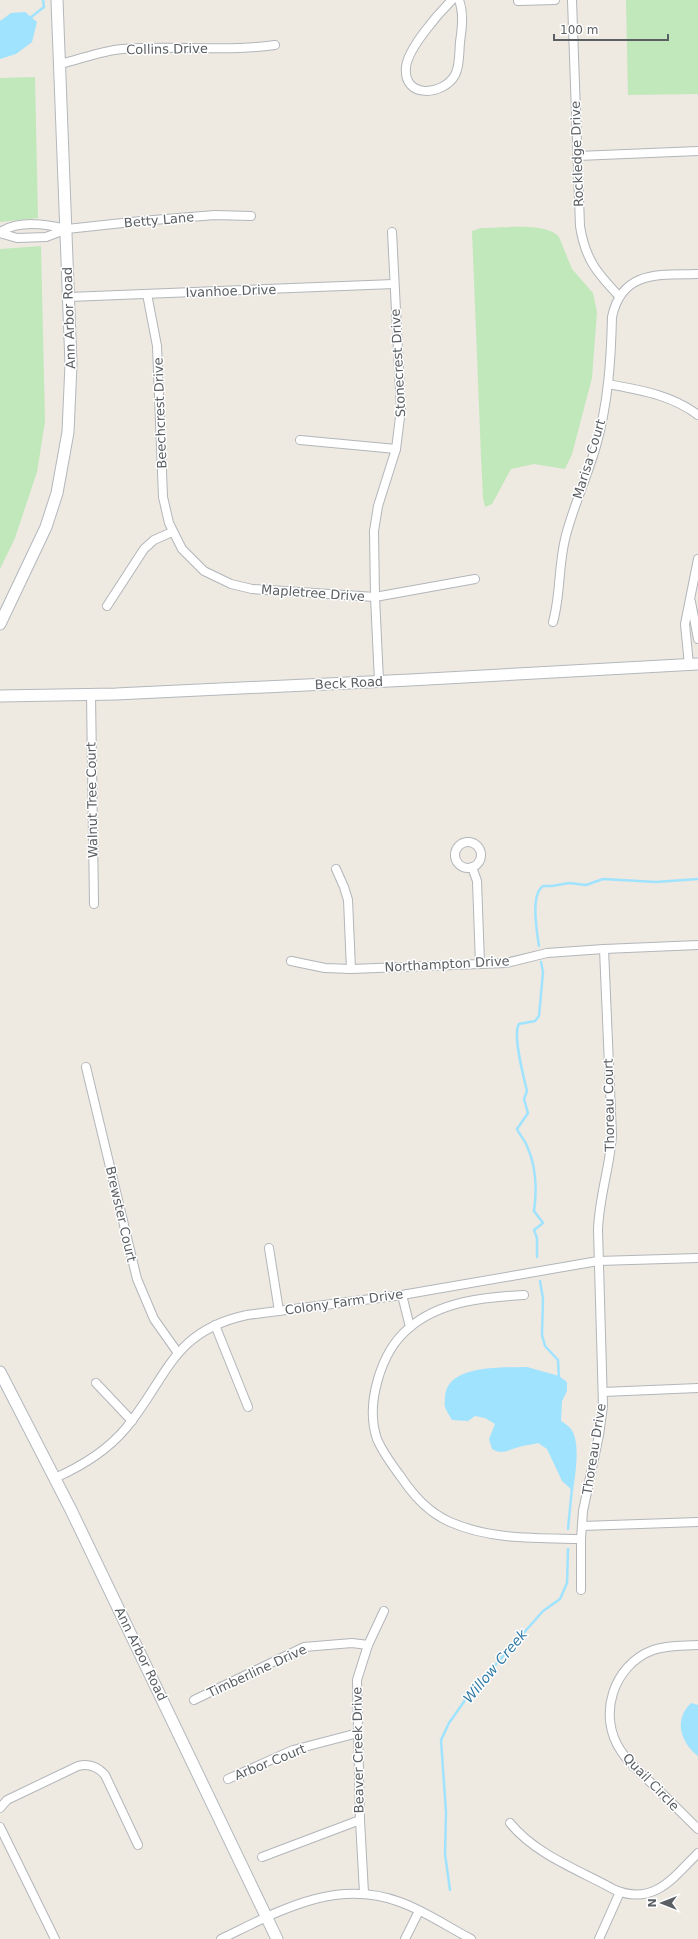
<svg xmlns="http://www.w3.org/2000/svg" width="698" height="1939" font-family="'DejaVu Sans',sans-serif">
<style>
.green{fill:#c1e8bb}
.water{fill:#a0e3ff}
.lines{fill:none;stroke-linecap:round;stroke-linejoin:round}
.stream{stroke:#a0e3ff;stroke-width:2.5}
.street-casing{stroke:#b2b6ba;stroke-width:10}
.secondary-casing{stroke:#b3b8bd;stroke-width:13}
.street{stroke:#fff;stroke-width:8}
.secondary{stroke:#fff;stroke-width:11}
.labels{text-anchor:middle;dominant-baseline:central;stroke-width:3;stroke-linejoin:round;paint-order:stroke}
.street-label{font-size:13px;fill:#5a5f63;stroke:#fff}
.water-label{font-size:14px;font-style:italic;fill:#317ba7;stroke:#fff}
</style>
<rect width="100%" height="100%" fill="#eee9e1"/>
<!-- green -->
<g class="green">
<path d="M626,0H698V94L628,95Z"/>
<path d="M35,77L38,218L0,222V78Z"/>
<path d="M481,228C501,228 547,222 559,237L572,269L593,293L597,312L592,378L572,454L565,469L534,464L511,469L492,504L485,507L483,498L481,457L472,231Z"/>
<path d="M41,246L45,422L37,472L15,538L0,569V249Z"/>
</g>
<!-- water -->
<g class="water">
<path d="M25,12L37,22L32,42L16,54L0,59V21L11,13Z"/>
<path d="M527,1367L559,1376L567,1382V1391L562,1401L561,1421C564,1423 569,1426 571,1429C581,1442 575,1476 573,1491L562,1481L547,1449L538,1443C531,1445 525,1445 519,1447C508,1450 502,1455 492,1449L489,1439L495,1424L485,1418L475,1416L468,1421L452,1420C450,1416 446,1411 445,1407C444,1404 445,1400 445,1397C447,1364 502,1368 527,1367Z"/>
<path d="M691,1703L698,1705V1756C681,1743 673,1720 691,1703Z"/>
</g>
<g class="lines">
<!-- stream -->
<g class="stream">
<path d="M30,18L44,7L43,0"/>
<path d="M539,946C537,932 530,895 543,886H552L569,883L586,885L603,879L656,882L698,879"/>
<path d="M537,1257V1238L534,1230L543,1223L534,1211C537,1190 536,1166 527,1146C525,1140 520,1136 517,1129L528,1113L524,1099L527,1091C524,1078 512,1034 519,1024L535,1021L539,1016L543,972L541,962"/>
<path d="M540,1281L543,1299L542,1335L545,1346L558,1360L559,1379"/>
<path d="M568,1529L572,1488"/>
<path d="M450,1890L445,1854L446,1812L441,1740L449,1723L468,1696L543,1611L560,1599L567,1583L568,1549"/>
</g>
<defs>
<g id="street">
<path d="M452,0C439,13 408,48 406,67C403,100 444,95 455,75C460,66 459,53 460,42C462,28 464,14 459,0"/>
<path d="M572,0L580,226C585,259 597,273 619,296"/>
<path d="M518,1L555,0"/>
<path d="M60,64C81,59 101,51 122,49C173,45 224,52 275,45"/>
<path d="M578,156L698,151"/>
<path d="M0,232C20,220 45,224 67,229"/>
<path d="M0,233L17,238L46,237L67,229L141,221L215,215L251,216"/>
<path d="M147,294L157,346L163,497L169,523L182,549L204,571L231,584L252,589L375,597L475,579"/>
<path d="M69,297L394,284"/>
<path d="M608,384C640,390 672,395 698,415"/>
<path d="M300,440L396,449"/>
<path d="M691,602L698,639"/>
<path d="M107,606L144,549L154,540L172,532"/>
<path d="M553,622C561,594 558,564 566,535C574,505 587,477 596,446C608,404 611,361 612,317C622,270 659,275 698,274"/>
<path d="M689,665L685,624L698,559"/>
<path d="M379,681L375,597L374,531L378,506L396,449L401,409L392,232"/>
<path d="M91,695L94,904"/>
<circle cx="468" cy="855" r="13"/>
<path d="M472,867L477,881L480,964"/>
<path d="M336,869L344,887L348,900L351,969"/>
<path d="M291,961L325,968L351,969L506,963L547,953L604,949L698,945"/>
<path d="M86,1067L137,1279L154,1319L178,1353"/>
<path d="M269,1248L279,1311"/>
<path d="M402,1295L410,1327"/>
<path d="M524,1295C485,1297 440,1301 409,1328C381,1351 365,1404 377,1439C383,1453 392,1465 401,1477C414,1496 428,1512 450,1522C491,1540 537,1538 581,1539"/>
<path d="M215,1325L248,1407"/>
<path d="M96,1383L132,1421"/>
<path d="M603,1392L698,1388"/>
<path d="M55,1478C82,1466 107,1451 126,1428C168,1377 172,1331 247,1315L402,1295L598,1261L698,1258"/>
<path d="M582,1526L698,1522"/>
<path d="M581,1590V1539L583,1511L599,1435L603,1406L598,1230C599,1197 610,1167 612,1135L604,949"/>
<path d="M698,1645C683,1646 667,1645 653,1650C613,1665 597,1716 621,1751C628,1762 639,1771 648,1780C665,1796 681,1812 698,1829"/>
<path d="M194,1700L304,1647L352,1643L368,1645"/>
<path d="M228,1779L293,1750L358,1733"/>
<path d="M0,1808L7,1800L78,1766C89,1763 98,1767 105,1775L138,1845"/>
<path d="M510,1823C536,1855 579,1870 615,1890C654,1906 674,1877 698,1853"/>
<path d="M0,1827L55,1939"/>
<path d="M262,1857L360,1820"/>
<path d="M364,1893L360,1820L357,1680L368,1645L384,1611"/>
<path d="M221,1939C279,1911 335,1878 400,1902C425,1911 448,1927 471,1939"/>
<path d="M405,1939L419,1911"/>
<path d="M599,1939L620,1892"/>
</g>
<g id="secondary">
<path d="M0,624L46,527L57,493L68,432L71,364L57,0"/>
<path d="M0,696L116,694L410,680L698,664"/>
<path d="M0,1372L71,1510L277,1939"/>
</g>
</defs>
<!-- street casing -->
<use href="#street" class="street-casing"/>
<!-- secondary casing -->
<use href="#secondary" class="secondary-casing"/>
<!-- street -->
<use href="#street" class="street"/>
<!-- secondary -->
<use href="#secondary" class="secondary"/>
</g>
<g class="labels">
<!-- street labels -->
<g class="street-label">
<text transform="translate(167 49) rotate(-1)">Collins Drive</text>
<text transform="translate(577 154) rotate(-92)">Rockledge Drive</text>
<text transform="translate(159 220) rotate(-5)">Betty Lane</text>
<text transform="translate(231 291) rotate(-2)">Ivanhoe Drive</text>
<text transform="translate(69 318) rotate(-92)">Ann Arbor Road</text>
<text transform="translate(398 363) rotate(-93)">Stonecrest Drive</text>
<text transform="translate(160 413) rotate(-92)">Beechcrest Drive</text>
<text transform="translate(589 459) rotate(-73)">Marisa Court</text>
<text transform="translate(313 593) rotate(4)">Mapletree Drive</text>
<text transform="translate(349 683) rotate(-3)">Beck Road</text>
<text transform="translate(92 800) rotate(-91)">Walnut Tree Court</text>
<text transform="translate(447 964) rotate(-3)">Northampton Drive</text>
<text transform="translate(609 1105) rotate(-91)">Thoreau Court</text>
<text transform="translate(121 1214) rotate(77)">Brewster Court</text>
<text transform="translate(344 1302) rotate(-8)">Colony Farm Drive</text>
<text transform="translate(594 1449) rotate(-81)">Thoreau Drive</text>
<text transform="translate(141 1654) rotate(64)">Ann Arbor Road</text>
<text transform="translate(257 1671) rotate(-25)">Timberline Drive</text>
<text transform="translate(358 1750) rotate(-91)">Beaver Creek Drive</text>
<text transform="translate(270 1762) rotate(-22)">Arbor Court</text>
<text transform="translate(651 1782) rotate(46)">Quail Circle</text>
</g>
<!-- water labels -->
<g class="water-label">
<text transform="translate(495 1666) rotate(-50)">Willow Creek</text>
</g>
</g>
<!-- north arrow -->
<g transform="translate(662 1903) rotate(270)" stroke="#ffffff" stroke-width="3" paint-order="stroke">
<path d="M0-3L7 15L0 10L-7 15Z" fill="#5a5f63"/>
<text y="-6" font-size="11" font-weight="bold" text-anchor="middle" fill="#5a5f63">N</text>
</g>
<!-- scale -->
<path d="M554 34v6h114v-6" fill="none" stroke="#5a5f63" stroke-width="2"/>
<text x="560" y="34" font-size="12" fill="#5a5f63" stroke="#ffffff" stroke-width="3" paint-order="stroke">100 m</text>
</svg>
